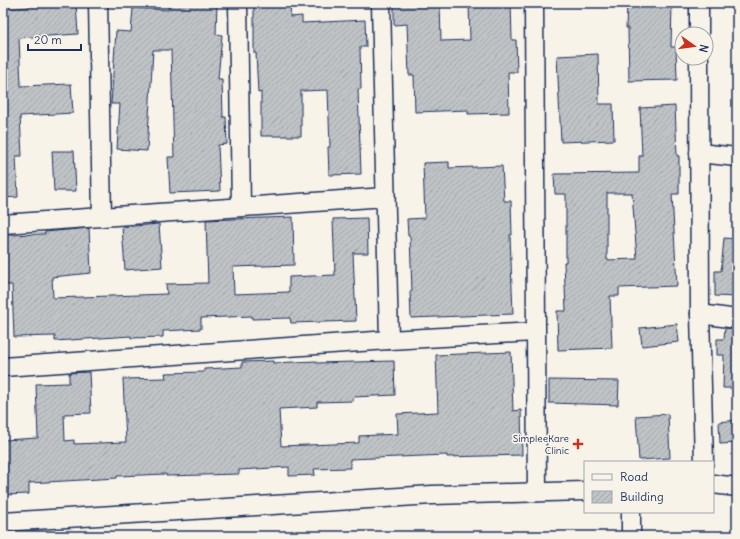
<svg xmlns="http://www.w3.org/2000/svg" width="740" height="539" font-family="Delius,sans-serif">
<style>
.building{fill:url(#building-hatch);stroke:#1b2f5e;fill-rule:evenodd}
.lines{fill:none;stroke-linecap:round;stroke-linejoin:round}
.street-casing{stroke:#1b2f5e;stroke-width:21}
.street{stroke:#f7f3e8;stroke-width:18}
.poi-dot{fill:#c8321e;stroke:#f7f3e8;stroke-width:1.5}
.labels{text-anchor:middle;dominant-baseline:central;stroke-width:3.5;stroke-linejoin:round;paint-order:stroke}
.poi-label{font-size:10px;fill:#1b2f5e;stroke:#f7f3e8;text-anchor:end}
</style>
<defs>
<pattern id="building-hatch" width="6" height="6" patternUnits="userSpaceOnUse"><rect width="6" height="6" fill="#c0c3c5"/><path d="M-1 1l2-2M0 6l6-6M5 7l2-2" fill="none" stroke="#a4a8ac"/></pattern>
</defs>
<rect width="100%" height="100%" fill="#f7f3e8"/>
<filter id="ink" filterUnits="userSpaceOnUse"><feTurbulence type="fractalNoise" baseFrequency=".025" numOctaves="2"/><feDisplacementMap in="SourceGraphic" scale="8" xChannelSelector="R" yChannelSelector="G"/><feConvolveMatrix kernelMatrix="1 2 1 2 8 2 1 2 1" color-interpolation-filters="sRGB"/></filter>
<g filter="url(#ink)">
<!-- building -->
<g class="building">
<path d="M44,3H76L78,34L19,38L21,86L71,84L73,113L20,116L22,156H16L18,197L3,198V9L29,7V4Z"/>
<path d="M169,3H217L216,34L222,35L218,79H222L223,117H226L227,144L218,145L220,191L170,193L168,157H174L171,50H153L147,151L117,149L120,104H111L116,31L131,32L133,8L168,10Z"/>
<path d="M254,3H291L290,17L302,16V23L365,20L366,47H360L361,89H358L361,174L329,175L328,147H330L328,90L301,91V136H261V92L258,93L256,53H254Z"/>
<path d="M440,3L441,41L470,40L469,3H511L512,40H516L517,72H508L509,113L468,114V110L415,112L414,75H409L407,24L394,25V4Z"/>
<path d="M627,3H672L671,47H676L677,80L629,81L628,28H626Z"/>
<path d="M598,54L599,104H613L614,140L561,142L557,56Z"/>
<path d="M675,106L677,156H679V194H672L677,286L619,288V296H610L612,348L558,350L557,311H566L564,262H566V194H555L554,174L639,173V156H642L640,108ZM607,193H632L637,259L607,260Z"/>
<path d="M52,151H74L76,191H54Z"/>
<path d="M449,162V168L502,166L504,201H511L512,235H510L513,314L411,318L410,291H412L410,236H408L407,219L425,218L423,163Z"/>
<path d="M293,217L294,265L233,267L234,294L289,292V277L335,275L333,219L367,218L368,253H353L356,321L291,323L290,318L252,319V316L201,318V329L163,331V337L131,338V336L55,341V336L14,337L12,285H3V235L45,234V232L89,228L91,273L52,277L53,298L167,294L166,284L208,283L206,220Z"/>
<path d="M159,224L162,267L125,270L122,227Z"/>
<path d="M724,238L737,239V297L715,296V271H721Z"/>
<path d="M677,324L679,342L642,346L640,328Z"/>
<path d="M725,328L737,329V388H723L724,355H717V339H724Z"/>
<path d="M511,352L513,411L521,410L522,455L447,457V455L350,459V468L314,469L315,475L289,476V467L239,470V474L166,476V474L117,476V478L29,483V494L3,495V440L38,438L36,384L69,383V373L89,372L91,413L64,414L65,441L74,440V444L126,442L123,379L166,378L165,373L204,372V369L242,367V362L273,361V363L316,361V363L394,361L395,395L353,397V401L317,402V407L279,409L281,446L359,443V436L398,434L397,414L438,412L436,355Z"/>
<path d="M549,380L619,381L618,405L549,403Z"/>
<path d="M668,414L670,458L639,460L636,416Z"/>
<path d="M737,420V443L720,444L719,422Z"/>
</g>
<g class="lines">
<defs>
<g id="street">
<path d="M98,3L102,217"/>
<path d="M238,3L241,207"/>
<path d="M381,3L389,340"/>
<path d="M534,3L537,492"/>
<path d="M699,3V34"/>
<path d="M699,58L700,314L704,462"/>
<path d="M699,153L737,157"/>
<path d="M3,224L385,197"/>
<path d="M700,314L737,319"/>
<path d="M3,367L389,340L535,332"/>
<path d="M713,484L737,487"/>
<path d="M3,522L432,495L585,491"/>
<path d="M631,536V512"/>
</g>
</defs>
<!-- street casing -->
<use href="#street" class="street-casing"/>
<!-- street -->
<use href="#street" class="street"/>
</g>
</g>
<!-- markers -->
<path class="poi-dot" d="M576 438h4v4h4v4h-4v4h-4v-4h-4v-4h4z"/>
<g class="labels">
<!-- poi labels -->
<g class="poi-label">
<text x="569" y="438">SimpleeKare<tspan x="569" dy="12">Clinic</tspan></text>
</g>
</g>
<!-- margin -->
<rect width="740" height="539" fill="none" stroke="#f7f3e8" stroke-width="16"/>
<rect x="8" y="8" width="724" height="523" fill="none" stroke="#1b2f5e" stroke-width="1.5" filter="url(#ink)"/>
<!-- legend -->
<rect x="584" y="461" width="130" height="52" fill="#f7f3e8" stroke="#9fa5b1"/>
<rect x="592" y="474" width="20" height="6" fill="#f7f3e8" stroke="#9fa5b1"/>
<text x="620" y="481" font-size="12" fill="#1b2f5e">Road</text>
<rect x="592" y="491" width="20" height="12" fill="url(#building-hatch)" stroke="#9fa5b1"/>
<text x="620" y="501" font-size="12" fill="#1b2f5e">Building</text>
<!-- north arrow -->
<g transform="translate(694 46) rotate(104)"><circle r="19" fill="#f7f3e8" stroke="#9fa5b1"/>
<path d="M0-3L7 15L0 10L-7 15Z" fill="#c8321e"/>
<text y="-6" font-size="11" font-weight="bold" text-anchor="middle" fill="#1b2f5e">N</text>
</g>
<!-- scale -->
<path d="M28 44v6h53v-6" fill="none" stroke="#1b2f5e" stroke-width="2"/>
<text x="34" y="44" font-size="12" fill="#1b2f5e" stroke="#f7f3e8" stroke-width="3" paint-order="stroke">20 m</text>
</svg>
